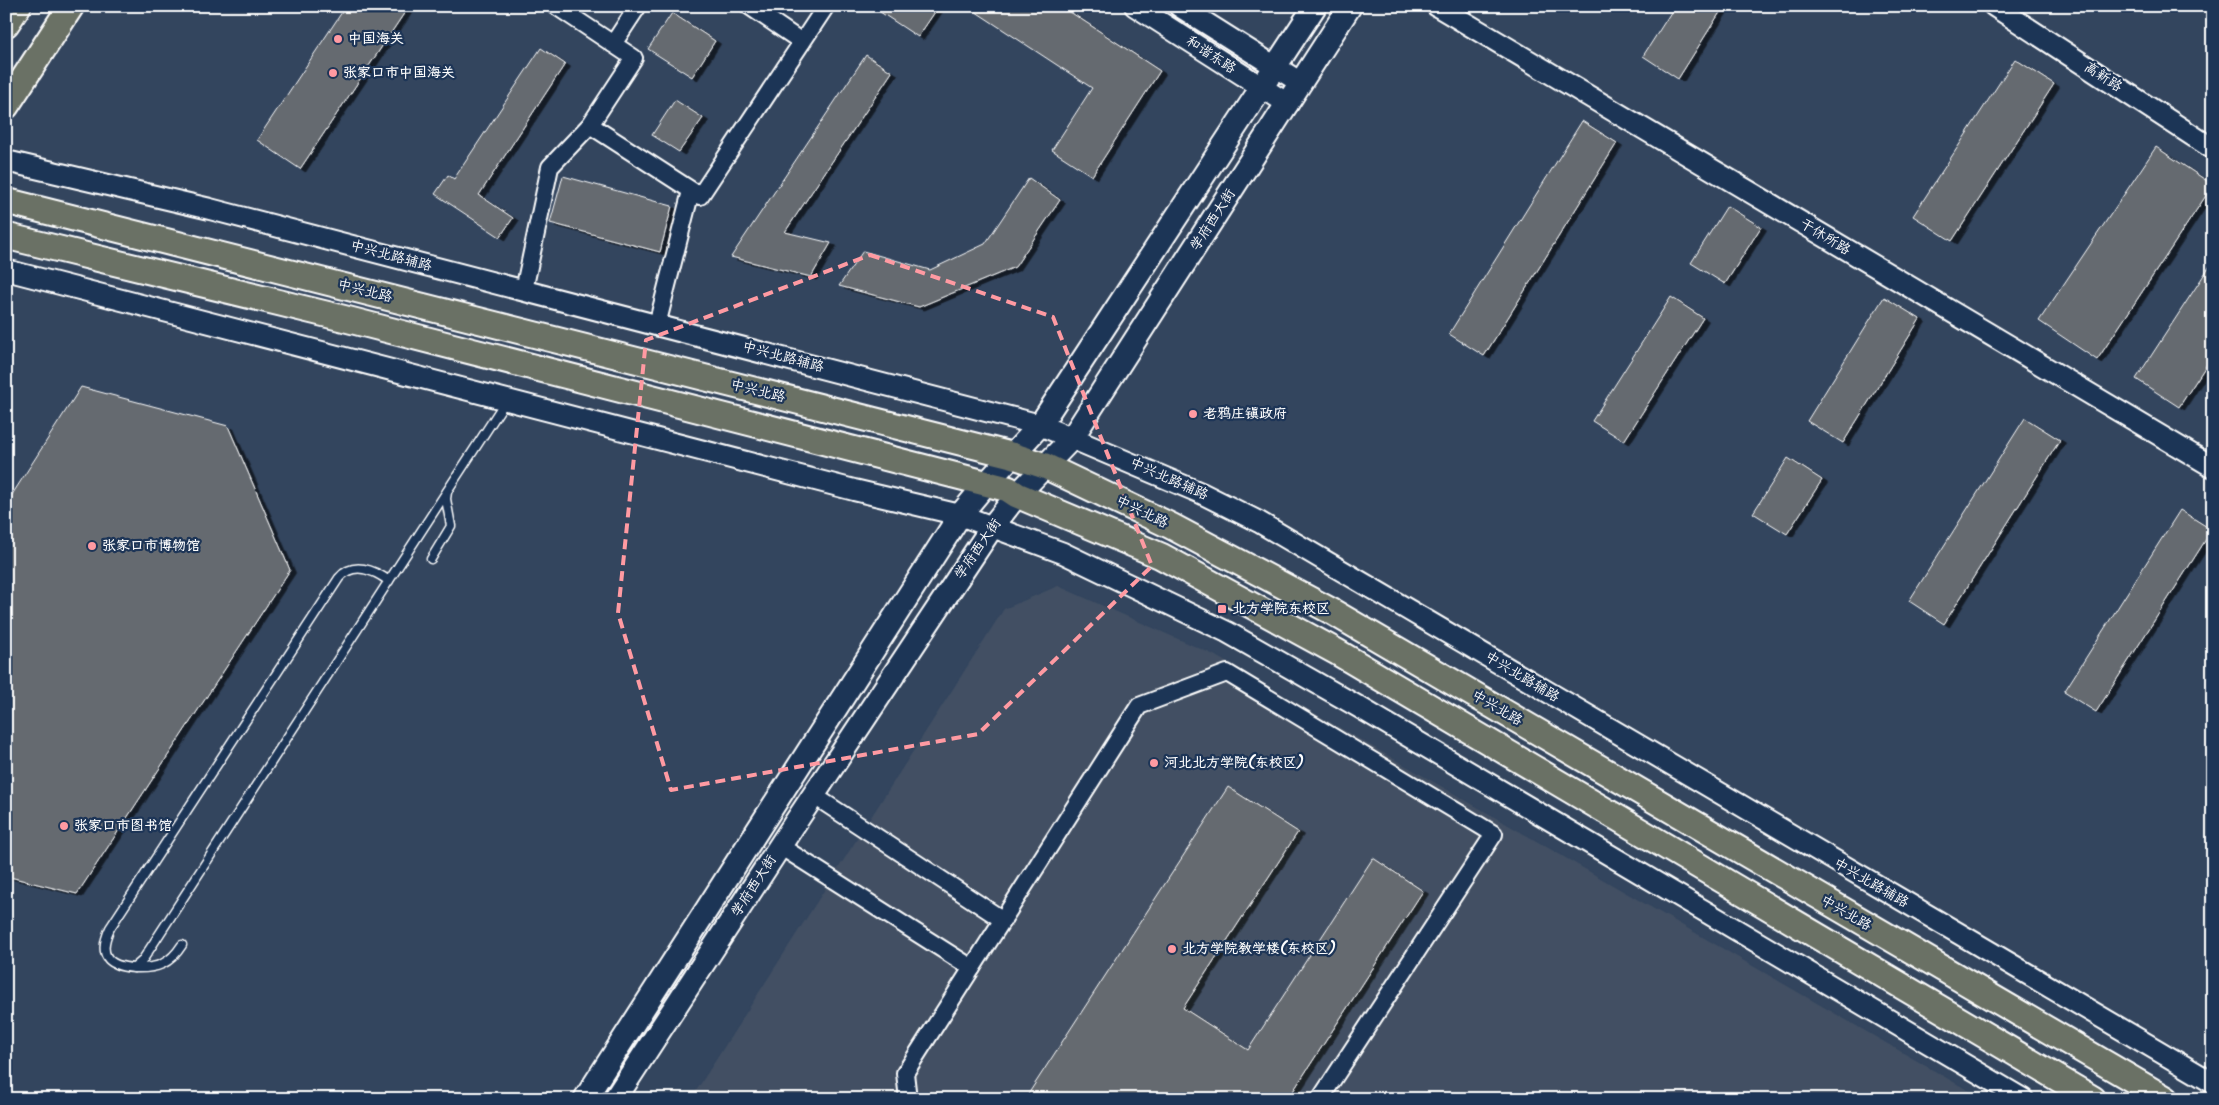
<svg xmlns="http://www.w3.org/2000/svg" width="2219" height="1105" font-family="Kalam,'LXGW WenKai TC',sans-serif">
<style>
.built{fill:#425063}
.building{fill:#656a70;stroke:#fff;filter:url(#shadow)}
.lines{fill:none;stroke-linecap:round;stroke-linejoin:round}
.service-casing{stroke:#fff;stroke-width:11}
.minor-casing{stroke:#fff;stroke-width:20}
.tertiary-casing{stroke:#fff;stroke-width:24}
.secondary-casing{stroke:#fff;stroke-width:26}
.primary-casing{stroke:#fff;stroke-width:29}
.service{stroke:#1d3557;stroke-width:8}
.minor{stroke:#1d3557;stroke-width:16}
.tertiary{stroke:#1d3557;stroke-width:20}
.secondary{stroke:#1d3557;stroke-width:22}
.primary{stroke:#6b7165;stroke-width:25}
.marked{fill:none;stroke:#ff9aa2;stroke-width:4;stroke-dasharray:10 6;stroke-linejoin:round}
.poi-dot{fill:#ff9aa2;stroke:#1d3557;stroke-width:2}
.labels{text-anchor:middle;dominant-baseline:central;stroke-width:4.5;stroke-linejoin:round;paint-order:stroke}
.poi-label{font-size:14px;font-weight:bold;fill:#fff;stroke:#1d3557;text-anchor:start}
.street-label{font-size:14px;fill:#fff;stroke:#1d3557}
</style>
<defs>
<filter id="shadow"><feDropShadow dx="5.5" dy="3" stdDeviation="0" flood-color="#0009"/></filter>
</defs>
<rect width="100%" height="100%" fill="#33455e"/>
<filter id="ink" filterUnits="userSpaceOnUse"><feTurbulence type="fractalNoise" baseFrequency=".02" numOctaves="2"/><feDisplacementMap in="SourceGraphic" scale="10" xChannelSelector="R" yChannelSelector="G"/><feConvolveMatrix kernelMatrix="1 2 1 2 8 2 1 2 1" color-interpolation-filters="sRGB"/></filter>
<g filter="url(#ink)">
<!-- built -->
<path class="built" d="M1058,586L1212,654L1983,1099H691L1004,609Z"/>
<!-- building -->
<g class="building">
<path d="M346,6H409L300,169L257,140Z"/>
<path d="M871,6H939L918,37Z"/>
<path d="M967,6H1061L1160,71L1092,176L1052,150L1092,88Z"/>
<path d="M1675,6H1724L1678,79L1643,56Z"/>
<path d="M672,13L715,41L692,77L648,49Z"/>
<path d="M541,48L565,64L479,195L513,218L500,237L435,194L448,175L454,179Z"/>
<path d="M866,55L892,72L785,232L831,243L811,277L731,257Z"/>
<path d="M2015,59L2054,84L1952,241L1913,216Z"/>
<path d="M675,100L703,118L679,152L652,135Z"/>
<path d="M1582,121L1617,143L1484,356L1449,334Z"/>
<path d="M2156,147L2213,185L2097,360L2039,321Z"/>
<path d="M563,176L672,206L660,252L550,223Z"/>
<path d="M1029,178L1060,200L1015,267L919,307L839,286L863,251L930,270L985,244Z"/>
<path d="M1727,206L1761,227L1725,284L1691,263Z"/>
<path d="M2213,261V355L2179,407L2136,379Z"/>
<path d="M1671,297L1703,318L1624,441L1592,421Z"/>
<path d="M1884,297L1920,319L1843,443L1807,421Z"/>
<path d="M81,387L228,426L290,570L77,894L6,876V504Z"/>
<path d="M2025,418L2060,440L1944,624L1909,601Z"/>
<path d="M1788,458L1822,480L1787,534L1753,513Z"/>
<path d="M2180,510L2212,530L2096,712L2064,692Z"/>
<path d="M1228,787L1298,832L1183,1008L1248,1050L1373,858L1423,891L1288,1099H1025Z"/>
</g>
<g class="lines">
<defs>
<g id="service">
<path d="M431,559L451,526L446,499L447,492"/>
<path d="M389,581C374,570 353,561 339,578L110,928C98,954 106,966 134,968L142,961C263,775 384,588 505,402"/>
<path d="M134,968C157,969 170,964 182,945"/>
</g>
<g id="minor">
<path d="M749,6L802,42"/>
<path d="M613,44L638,6"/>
<path d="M590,125L700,196L826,6"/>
<path d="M524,290L550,167L590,125L634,58L556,6"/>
<path d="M657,325L691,191"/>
<path d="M813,795L1003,920"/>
<path d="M780,846L972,968"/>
<path d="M908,1099L905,1073L1139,706L1227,673L1494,834L1320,1099"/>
</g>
<g id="tertiary">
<path d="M1135,6L1288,104"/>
<path d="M1179,6L1301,83"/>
<path d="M1437,6L2213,467"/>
<path d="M1994,6L2213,149"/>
<path d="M6,161L210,209L1040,425L1201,493L1259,522L2213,1083"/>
<path d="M6,270L854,490L960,515L1063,553L1227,632L1357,706L2023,1099"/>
</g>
<g id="secondary">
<path d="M585,1099L960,515L985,485L1040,425L1315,6"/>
<path d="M615,1099L793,826L992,527L1017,495L1072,438L1350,6"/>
</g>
<g id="primary">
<path d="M6,24L18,6"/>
<path d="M6,106L71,6"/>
<path d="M6,201L1011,455L1045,466L1171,526L1331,611L2166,1099"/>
<path d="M6,236L342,318L1008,489L1017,495L1161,556L1337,652L2093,1099"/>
</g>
</defs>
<!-- service casing -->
<use href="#service" class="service-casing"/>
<!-- minor casing -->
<use href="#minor" class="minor-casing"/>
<!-- tertiary casing -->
<use href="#tertiary" class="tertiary-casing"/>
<!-- secondary casing -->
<use href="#secondary" class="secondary-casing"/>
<!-- primary casing -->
<use href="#primary" class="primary-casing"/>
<!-- service -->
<use href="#service" class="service"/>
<!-- minor -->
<use href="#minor" class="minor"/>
<!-- tertiary -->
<use href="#tertiary" class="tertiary"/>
<!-- secondary -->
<use href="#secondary" class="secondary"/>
<!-- primary -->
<use href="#primary" class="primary"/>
</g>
</g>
<!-- marked area -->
<path class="marked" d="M870,255L1053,317L1152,566L978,734L671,790L618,613L646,340Z"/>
<!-- markers -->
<g class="poi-dot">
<circle cx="338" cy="39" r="5"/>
<circle cx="333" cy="73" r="5"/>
<circle cx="1193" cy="414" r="5"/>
<circle cx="92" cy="546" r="5"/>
<rect x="1217" y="604" width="10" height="10" rx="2.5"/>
<circle cx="1154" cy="763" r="5"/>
<circle cx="64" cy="826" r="5"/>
<circle cx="1172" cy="949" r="5"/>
</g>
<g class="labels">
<!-- poi labels -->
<g class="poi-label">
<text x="348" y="39">中国海关</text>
<text x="343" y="73">张家口市中国海关</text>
<text x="1203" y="414">老鸦庄镇政府</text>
<text x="102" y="546">张家口市博物馆</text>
<text x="1232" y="609">北方学院东校区</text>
<text x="1164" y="763">河北北方学院(东校区)</text>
<text x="74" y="826">张家口市图书馆</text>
<text x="1182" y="949">北方学院教学楼(东校区)</text>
</g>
<!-- street labels -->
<g class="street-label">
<text transform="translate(1211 55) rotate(33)">和谐东路</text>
<text transform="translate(2103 77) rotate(33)">高新路</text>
<text transform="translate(1213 220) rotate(-57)">学府西大街</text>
<text transform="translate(1825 237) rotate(31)">干休所路</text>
<text transform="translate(391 256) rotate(15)">中兴北路辅路</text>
<text transform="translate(365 291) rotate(14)">中兴北路</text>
<text transform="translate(783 357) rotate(15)">中兴北路辅路</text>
<text transform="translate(758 391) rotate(14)">中兴北路</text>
<text transform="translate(1169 479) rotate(24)">中兴北路辅路</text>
<text transform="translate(1142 512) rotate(26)">中兴北路</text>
<text transform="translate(978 549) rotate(-55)">学府西大街</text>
<text transform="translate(1522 677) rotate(31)">中兴北路辅路</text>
<text transform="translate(1497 708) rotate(30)">中兴北路</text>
<text transform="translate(1871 883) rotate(30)">中兴北路辅路</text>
<text transform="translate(754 886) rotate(-57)">学府西大街</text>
<text transform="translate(1846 913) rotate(30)">中兴北路</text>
</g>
</g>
<!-- margin -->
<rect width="2219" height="1105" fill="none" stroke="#1d3557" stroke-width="25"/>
<rect x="12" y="12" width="2194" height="1080" fill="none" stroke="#fff" stroke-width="2" filter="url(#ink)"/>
</svg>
